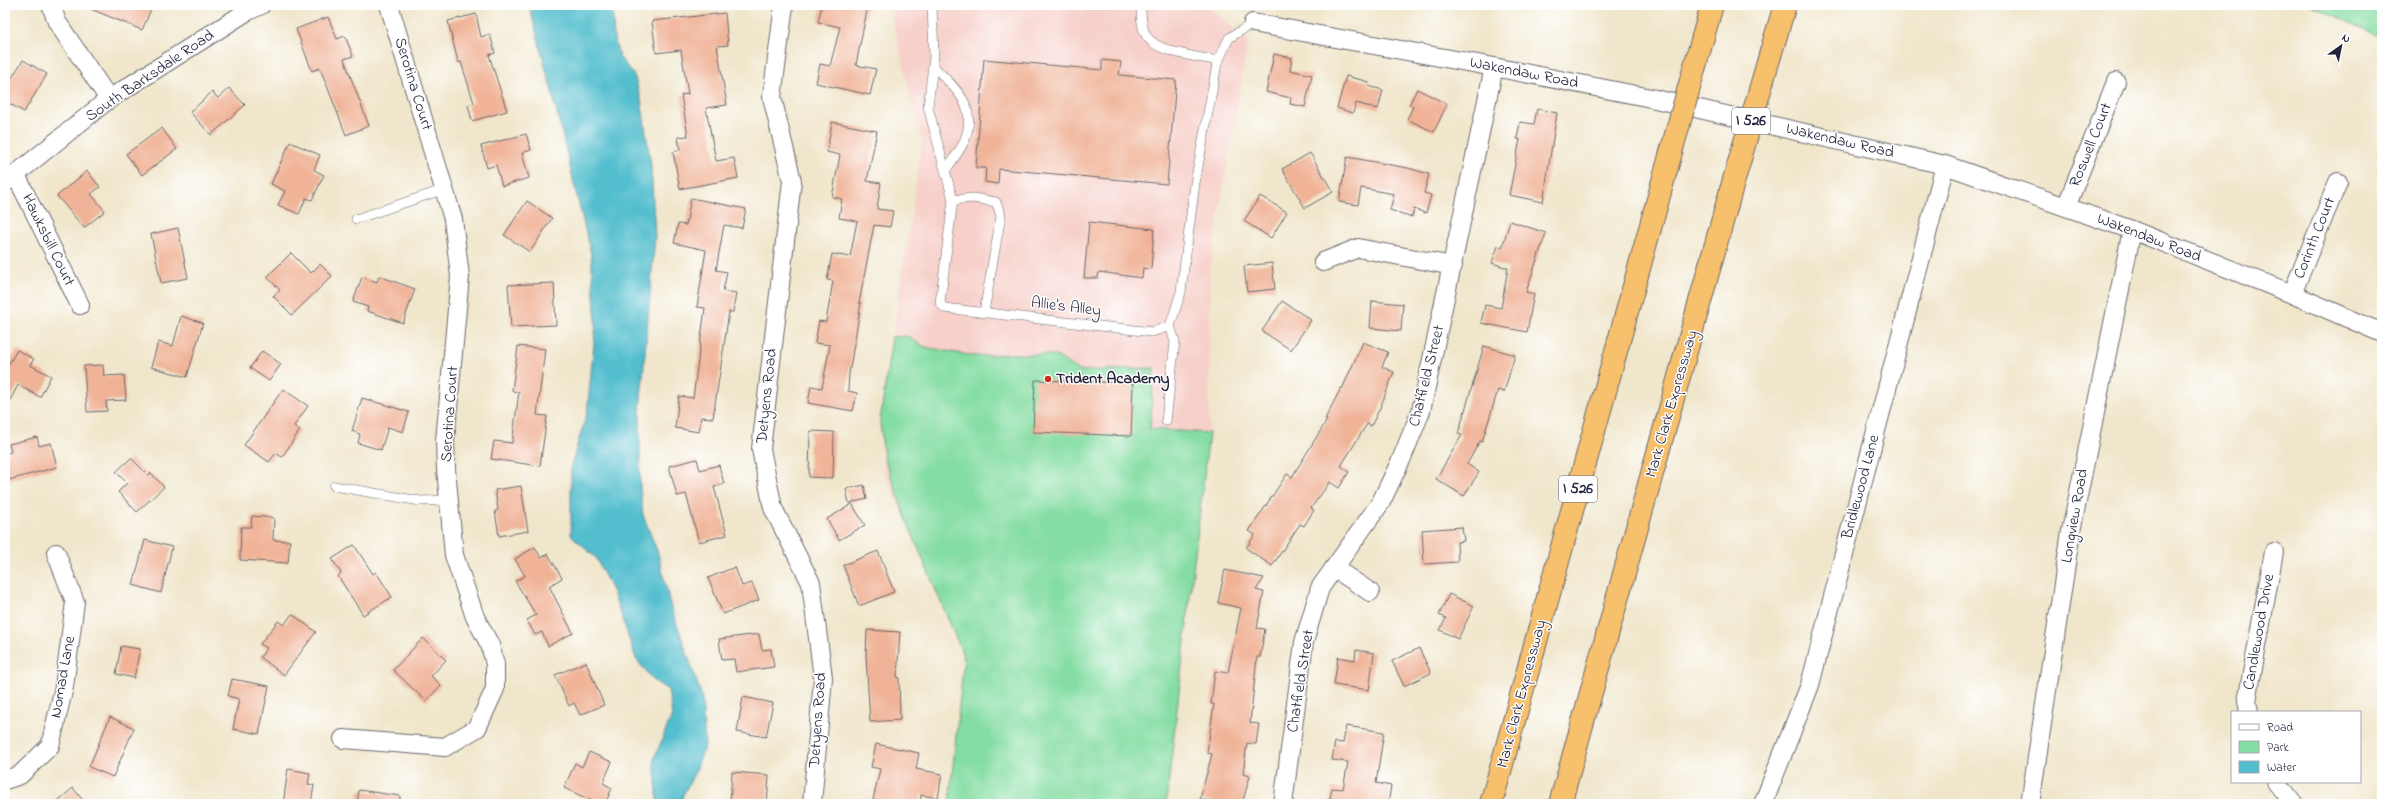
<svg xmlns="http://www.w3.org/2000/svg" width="2387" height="809" font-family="'Indie Flower',sans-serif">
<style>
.built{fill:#f7d0ca}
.green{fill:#84dda2;stroke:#53806e}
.water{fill:#52becd;stroke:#3a7084}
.building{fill:#f0b397}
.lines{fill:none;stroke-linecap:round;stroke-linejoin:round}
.service-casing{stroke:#6a676d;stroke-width:10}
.minor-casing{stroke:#6a676d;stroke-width:20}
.motorway-casing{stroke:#6a676d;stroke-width:24}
.service{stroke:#fff;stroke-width:9}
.minor{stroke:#fff;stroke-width:18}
.motorway{stroke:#f7c06c;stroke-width:22}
.motorway-bridge-casing{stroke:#6a676d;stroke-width:24;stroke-linecap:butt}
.motorway-bridge{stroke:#f7c06c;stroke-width:22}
.poi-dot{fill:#c8321e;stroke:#fff;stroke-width:1.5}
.labels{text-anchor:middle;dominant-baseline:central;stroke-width:3;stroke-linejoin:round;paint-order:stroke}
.shield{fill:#fff;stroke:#646476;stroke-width:1}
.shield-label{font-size:15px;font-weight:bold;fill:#22223b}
.street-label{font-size:16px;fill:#22223b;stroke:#fff}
.poi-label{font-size:16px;font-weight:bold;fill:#22223b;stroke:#fff;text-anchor:start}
</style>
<rect width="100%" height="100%" fill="#fff"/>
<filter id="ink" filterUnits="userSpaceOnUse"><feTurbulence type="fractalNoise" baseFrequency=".025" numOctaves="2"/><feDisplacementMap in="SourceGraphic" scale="8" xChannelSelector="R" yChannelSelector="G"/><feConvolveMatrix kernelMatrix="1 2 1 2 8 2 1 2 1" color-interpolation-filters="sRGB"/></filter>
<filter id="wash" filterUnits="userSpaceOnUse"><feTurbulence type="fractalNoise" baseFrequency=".012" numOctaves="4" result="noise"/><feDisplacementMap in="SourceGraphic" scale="16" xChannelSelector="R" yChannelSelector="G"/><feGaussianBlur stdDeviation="0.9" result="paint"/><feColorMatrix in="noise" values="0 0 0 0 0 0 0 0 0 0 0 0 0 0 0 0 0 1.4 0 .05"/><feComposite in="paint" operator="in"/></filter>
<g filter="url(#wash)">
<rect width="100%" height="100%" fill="#f0e6cb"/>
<!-- built -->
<path class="built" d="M889,5H1140L1180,11L1206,5L1248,41L1210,268L1209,433L1166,804H949L964,657L908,524L884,472L880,421L922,143Z"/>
<!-- green -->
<g class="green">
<path d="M2311,5H2382V37Z"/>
<path d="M907,336L925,347L974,356L1012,354L1055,355L1080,371L1154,368L1150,429L1209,433L1166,804H949L964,657L908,524L884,457L880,421L892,337Z"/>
</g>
<!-- water -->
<path class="water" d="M529,5H612L614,39L620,58L634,75L641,99L651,166L655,237L640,411V489L643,515L658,553L670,604L702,697L705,745L696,770L682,797L685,804H658L654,759L672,715L668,690L653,680L636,659L614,595L596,558L571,535V465L587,413L596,323L591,254L552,92Z"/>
<g id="blocks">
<!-- building -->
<g class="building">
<path d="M81,5H153L142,30Z"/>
<path d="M822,5H868L856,65L876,69L870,95L816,83L820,64L830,66L840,27L818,22Z"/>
<path d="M725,13L728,45L717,46L727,105L706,108L716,161L734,158L738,178L680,189L673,152L680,150L678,137L688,136L681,95L688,94L681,50L656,53L652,21Z"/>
<path d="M476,14L481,37L490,34L495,53L489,55L507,111L472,121L468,105L474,103L461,62H458L448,21Z"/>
<path d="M328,17L337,39L345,36L353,56L344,59L369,126L346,135L320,68L312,71L296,29Z"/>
<path d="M1274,54L1292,58L1290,70L1312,75L1305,107L1290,104L1291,98L1266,92Z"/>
<path d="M984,59L1102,70V60L1121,62L1119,75L1176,80L1167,184L999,169L998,184L985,182L986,168H976Z"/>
<path d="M23,60L47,74L24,112L5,101V89Z"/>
<path d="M1346,76L1369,82L1368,86L1383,90L1378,109L1356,103L1353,113L1337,108Z"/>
<path d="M229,88L245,105L211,135L190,112L212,92L218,98Z"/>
<path d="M1417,89L1447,104L1434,132L1407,119L1413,107L1409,105Z"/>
<path d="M1537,109L1557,113L1543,202L1509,195L1520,139H1517L1520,122L1534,124Z"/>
<path d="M832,122L877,131L867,181L881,183L877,209L893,211L890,227L874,225L859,303H861L849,374L848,391L857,393L853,411L808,403L811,386L822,388L830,345L815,343L819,321L826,322L833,281L827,280L832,254L850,257L857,221L839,218L842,199L832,197L840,155L827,152Z"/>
<path d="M162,128L177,149L142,175L126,154Z"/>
<path d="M526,134L531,150L522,153L529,178L502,186L496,165L487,168L481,146Z"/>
<path d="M290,142L320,155L314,170L324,175L312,200L306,198L299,214L278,205L285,191L271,184Z"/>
<path d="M1310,153L1333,192L1305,208L1282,169Z"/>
<path d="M1347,157L1408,168L1429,174L1424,193L1431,195L1426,213L1414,209L1412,217L1390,210L1394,194L1361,188L1358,205L1339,202Z"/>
<path d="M87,171L100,187L91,194L105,211L84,228L57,196Z"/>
<path d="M1260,196L1287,212L1271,238L1244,221Z"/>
<path d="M691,198L746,209L742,228L724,225L716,270L727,272L723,291L736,293L733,312H729L713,418L701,417L699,432L675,428L679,396L693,398L705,308L697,307L706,250L674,243L678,224L686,225Z"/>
<path d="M527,201L552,218L530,252L504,235Z"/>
<path d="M1510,221L1546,233L1526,292L1534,294L1527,332L1481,323L1485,305L1501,308L1508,268L1492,263L1498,246L1502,248Z"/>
<path d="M1089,222L1154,229L1151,269L1143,268L1142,278L1099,272L1098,278H1084Z"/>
<path d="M178,228L188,278L161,283L151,234Z"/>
<path d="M291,253L311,273L320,264L332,276L292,315L273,296L280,290L267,277Z"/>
<path d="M1272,263L1275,289L1247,292L1244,266Z"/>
<path d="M379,276L415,289L403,323L367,311L368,307L353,302L362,277L377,282Z"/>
<path d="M554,283L556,325L511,327L508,285Z"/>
<path d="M1282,301L1311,320L1291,350L1262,331Z"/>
<path d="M1372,301L1403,304L1401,331L1370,328Z"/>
<path d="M181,316L203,323L187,377L151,367L158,342L173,346Z"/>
<path d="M1363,342L1388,352L1382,367L1394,372L1380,408L1371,426L1367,424L1341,466L1349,472L1339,488L1330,482L1311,508L1314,510L1304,526L1300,524L1272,566L1246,548L1255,535L1249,531L1287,474L1292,477L1327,420L1325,419L1341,388L1342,389Z"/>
<path d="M518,346L545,349L537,415L547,416L540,466L491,459L494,441L512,443L519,392L512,391Z"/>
<path d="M1484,346L1515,355L1504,392L1498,390L1482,442L1480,441L1467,464L1479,472L1464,496L1436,479L1462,435L1458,434Z"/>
<path d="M17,350L34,359L30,365L51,376L40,397L18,385L5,410V371Z"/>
<path d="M262,351L281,364L269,381L250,368Z"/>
<path d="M103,365L104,376L124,375L126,400L106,401L107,411L87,412L84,366Z"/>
<path d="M1035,380L1133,383L1131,436L1033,432Z"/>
<path d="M283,389L308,406L294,426L300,430L282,457L276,453L269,462L244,445Z"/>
<path d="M362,398L409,412L403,432L388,427L381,450L358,443L360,434L352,431Z"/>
<path d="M810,431L834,432L833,478L809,477Z"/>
<path d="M37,437L39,446L51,443L57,467L5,481V454L11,452L9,444Z"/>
<path d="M131,458L148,475L151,473L164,487L137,512L118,492L127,483L116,472Z"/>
<path d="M697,459L700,470L719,465L724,484L714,487L727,535L699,542L686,494L677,496L669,466Z"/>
<path d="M864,485L867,499L849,503L846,489Z"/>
<path d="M521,486L528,531L499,536L495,511L498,510L495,490Z"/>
<path d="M852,504L865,525L839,540L827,519Z"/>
<path d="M252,516L274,518L273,540L290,541L288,563L240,560L241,527H251Z"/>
<path d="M1462,527L1464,541L1457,542L1458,562L1424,564L1422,530Z"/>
<path d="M145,540L172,547L161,593L133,585Z"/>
<path d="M354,545L373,574L376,572L392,597L363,615L338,576L341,573L332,559Z"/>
<path d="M535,547L541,558L548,554L562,578L549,586L573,633L548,646L542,632L535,635L527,620L536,615L515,581L525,576L515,559Z"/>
<path d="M878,551L894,592L859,606L843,565Z"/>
<path d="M735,567L742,586L752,583L759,600L723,614L708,578Z"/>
<path d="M1225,570L1264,578L1256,590L1264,592L1257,628L1265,629L1260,657H1257L1250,723L1259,724L1256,744L1247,743L1243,774L1250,776L1242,804H1220L1200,799L1212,754L1207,753L1214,704H1211L1215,671L1228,673L1241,608L1218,603Z"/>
<path d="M1449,594L1474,606L1458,639L1440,630L1446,618L1439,615Z"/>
<path d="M292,614L316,632L284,675L260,657L267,648L260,644L278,621L284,625Z"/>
<path d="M867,630L900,632L897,678L899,677L900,720L870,722L866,656Z"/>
<path d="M759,634L762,650L771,649L774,667L736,672L734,659L722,660L719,639Z"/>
<path d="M423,638L446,660L431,676L441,685L426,701L393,670Z"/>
<path d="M121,646L140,649L134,678L116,674Z"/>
<path d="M1419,648L1431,673L1404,686L1392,661Z"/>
<path d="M1356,650L1374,653L1369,690L1334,685L1338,657L1355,660Z"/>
<path d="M586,662L604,705L580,715L574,703L569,706L555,675Z"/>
<path d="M232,679L269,686L259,734L233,729L239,699L228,696Z"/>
<path d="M743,697L773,703L766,737L737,732Z"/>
<path d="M110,717L134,728L113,777L89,767Z"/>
<path d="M1346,726L1384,732L1376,783L1391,786L1388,804H1329L1332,788L1343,789L1348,762L1332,760L1335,742L1343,743Z"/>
<path d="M876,744L919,753L916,769L942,774L938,798L921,795L920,804H872L880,769L871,767Z"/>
<path d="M589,752L612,762L603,783L612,788L605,804H599L564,788L575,763L582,767Z"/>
<path d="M288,769L310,773L308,784L314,785L311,804H283Z"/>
<path d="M732,772L769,775L767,804H730Z"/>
<path d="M73,788L86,804H54Z"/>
<path d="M359,790L400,796V804H357Z"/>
</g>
</g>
</g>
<g filter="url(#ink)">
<use href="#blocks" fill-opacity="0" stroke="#6a676d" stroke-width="1"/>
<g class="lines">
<defs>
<g id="service">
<path d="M932,5L934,56L928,107L953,200L940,303L944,308L1152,332L1170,326L1181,292L1195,183L1217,64L1229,38L1253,23"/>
<path d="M1141,5C1141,15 1141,30 1148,38C1159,53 1201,57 1218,61"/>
<path d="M933,66C954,87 978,105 965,139C962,149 952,160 946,170"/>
<path d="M953,200L973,198L996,202L1001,216L984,312"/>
<path d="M356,219L445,189"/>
<path d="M1166,421L1175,341L1170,326"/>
<path d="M334,486L420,501L449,500"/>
</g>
<g id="minor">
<path d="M51,5L57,22L109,99"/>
<path d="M784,5L772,97L792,181L761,449L773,508L811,583L823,678L812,804"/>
<path d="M1253,23L1494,67L1651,98L1945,165L2132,230L2292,294L2382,333"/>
<path d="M16,175L80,305"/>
<path d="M5,183L109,99L246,12L261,5"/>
<path d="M2066,207L2116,82"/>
<path d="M1323,262L1358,248L1453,266"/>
<path d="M2292,294L2338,182"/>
<path d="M1334,568L1370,592"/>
<path d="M2249,712L2247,701L2274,552"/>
<path d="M343,739L445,747L477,728L495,689V664L490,645L475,617L454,555L446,469L445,441L460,276L453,219L389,5"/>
<path d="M5,780L20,775L50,746L64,687L75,602L56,553"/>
<path d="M2277,782L2294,804"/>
<path d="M1283,804L1304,642L1320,588L1381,502L1401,460L1421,411L1494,67"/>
<path d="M1763,804L1810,685L1945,165"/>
<path d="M2030,804L2071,531L2132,230"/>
</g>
<g id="motorway">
<path d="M1703,37L1712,5"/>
<path d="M1771,52L1785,5"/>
<path d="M1491,804L1665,174"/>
<path d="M1560,804L1731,190"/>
</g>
</defs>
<!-- service casing -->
<use href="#service" class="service-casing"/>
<!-- minor casing -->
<use href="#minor" class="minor-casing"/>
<!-- motorway casing -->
<use href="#motorway" class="motorway-casing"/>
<!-- service -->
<use href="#service" class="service"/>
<!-- minor -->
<use href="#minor" class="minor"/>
<!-- motorway -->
<use href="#motorway" class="motorway"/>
<defs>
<g id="motorway-bridge">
<path d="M1665,174L1703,37"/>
<path d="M1731,190L1771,52"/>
</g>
</defs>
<!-- motorway-bridge casing -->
<use href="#motorway-bridge" class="motorway-bridge-casing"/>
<!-- motorway-bridge -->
<use href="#motorway-bridge" class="motorway-bridge"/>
</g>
</g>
<!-- markers -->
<circle class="poi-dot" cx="1048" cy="379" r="4"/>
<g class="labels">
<!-- shield labels -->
<g class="shield">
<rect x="1732" y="108" width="38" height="26" rx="3"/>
<rect x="1559" y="476" width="38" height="26" rx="3"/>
</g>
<g class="shield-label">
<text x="1751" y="121">I 526</text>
<text x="1578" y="489">I 526</text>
</g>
<!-- street labels -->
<g class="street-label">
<text transform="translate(1524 73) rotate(11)">Wakendaw Road</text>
<text transform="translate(150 76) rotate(-34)">South Barksdale Road</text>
<text transform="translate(413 84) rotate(73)">Serotina Court</text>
<text transform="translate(1840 141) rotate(13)">Wakendaw Road</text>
<text transform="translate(2091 145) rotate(-68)">Roswell Court</text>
<text transform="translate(2149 238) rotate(21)">Wakendaw Road</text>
<text transform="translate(2315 238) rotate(-68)">Corinth Court</text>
<text transform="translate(48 240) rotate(64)">Hawksbill Court</text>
<text transform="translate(1066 307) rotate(7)">Allie's Alley</text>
<text transform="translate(1427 376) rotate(-76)">Chatfield Street</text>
<text transform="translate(767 396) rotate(-84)">Detyens Road</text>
<text transform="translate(1672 404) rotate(-74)">Mark Clark Expressway</text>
<text transform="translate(450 414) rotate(-86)">Serotina Court</text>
<text transform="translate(1861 487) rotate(-75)">Bridlewood Lane</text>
<text transform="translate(2075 516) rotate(-80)">Longview Road</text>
<text transform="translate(2259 632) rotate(-80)">Candlewood Drive</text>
<text transform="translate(63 677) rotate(-80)">Nomad Lane</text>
<text transform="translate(1301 681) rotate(-81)">Chatfield Street</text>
<text transform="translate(1522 694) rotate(-75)">Mark Clark Expressway</text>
<text transform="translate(818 720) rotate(-86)">Detyens Road</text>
</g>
<!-- poi labels -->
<g class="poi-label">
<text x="1056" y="379">Trident Academy</text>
</g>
</g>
<!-- margin -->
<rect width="2387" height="809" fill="none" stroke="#fff" stroke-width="20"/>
<!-- legend -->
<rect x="2231" y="711" width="130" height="72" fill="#ffffff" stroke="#a7a7b1"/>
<rect x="2239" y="724" width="20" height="6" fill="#ffffff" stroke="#a7a7b1"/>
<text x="2267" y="731" font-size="12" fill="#22223b">Road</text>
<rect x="2239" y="741" width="20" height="12" fill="#84dda2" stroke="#a7a7b1"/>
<text x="2267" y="751" font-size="12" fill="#22223b">Park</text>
<rect x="2239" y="761" width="20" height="12" fill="#52becd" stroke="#a7a7b1"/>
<text x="2267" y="771" font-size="12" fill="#22223b">Water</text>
<!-- north arrow -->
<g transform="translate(2341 46) rotate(33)" stroke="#ffffff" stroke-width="3" paint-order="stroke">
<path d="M0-3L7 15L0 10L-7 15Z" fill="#22223b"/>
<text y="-6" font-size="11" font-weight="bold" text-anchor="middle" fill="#22223b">N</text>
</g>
</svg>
